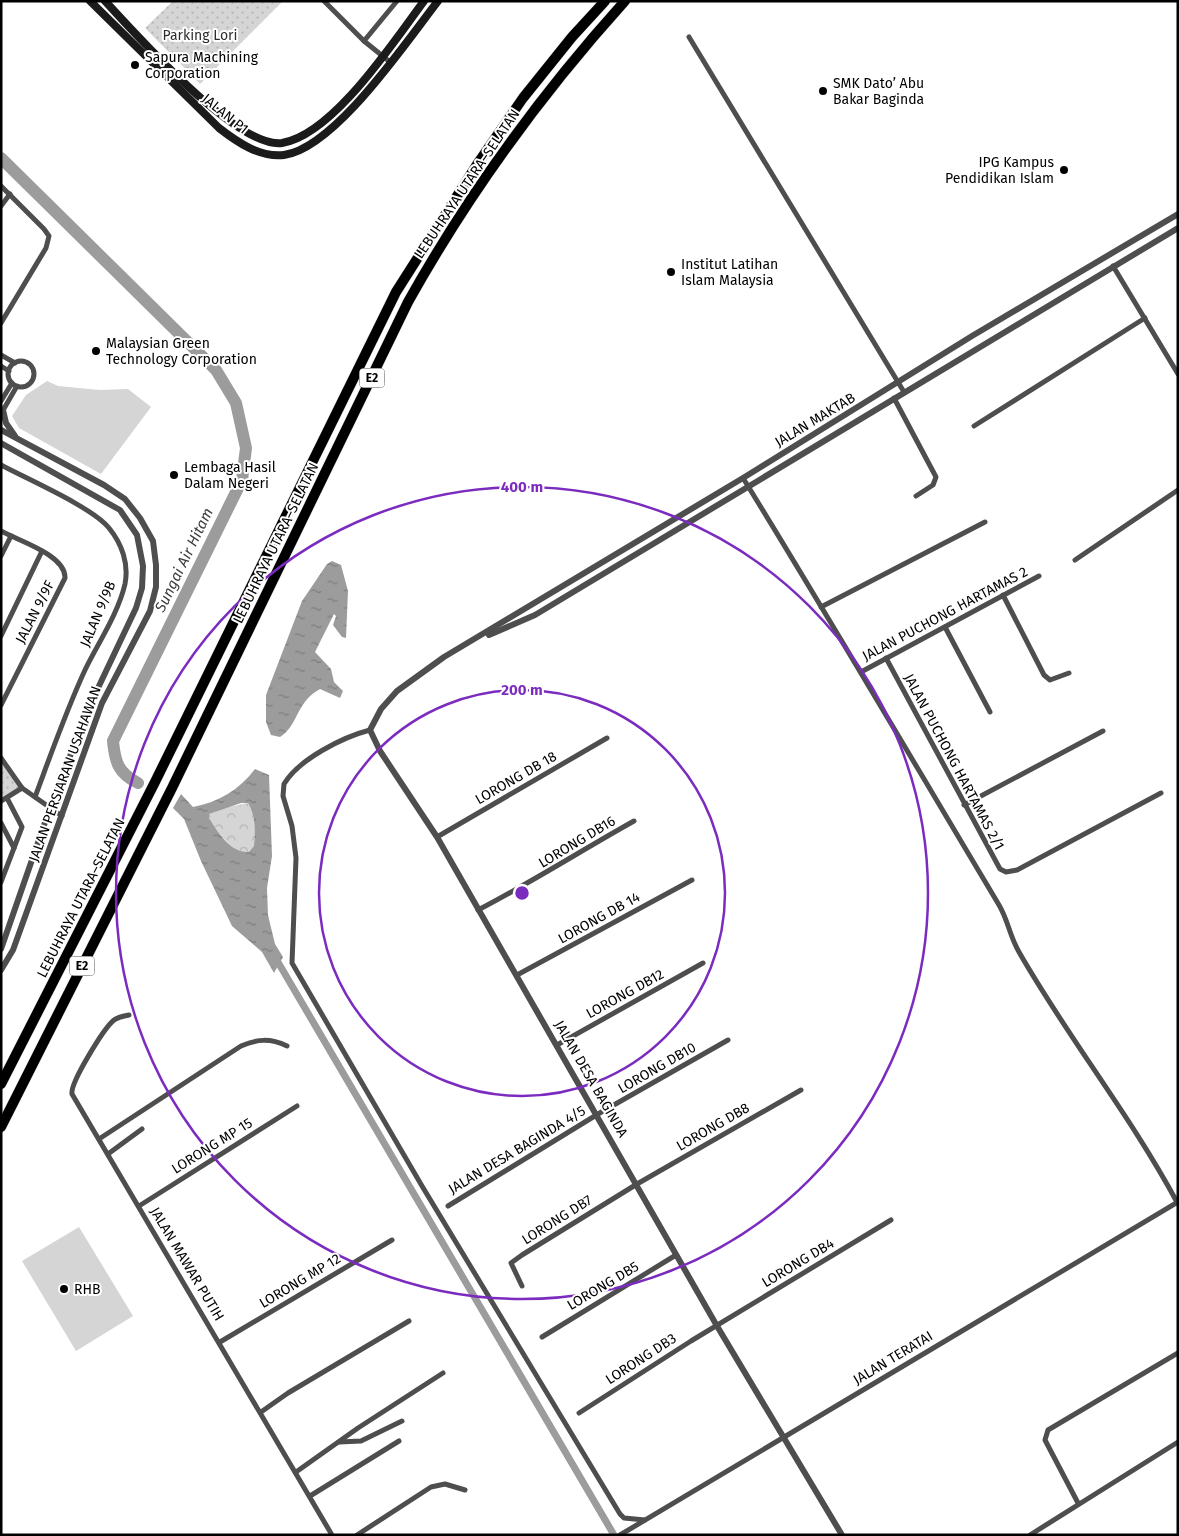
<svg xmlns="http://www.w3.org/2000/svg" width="1179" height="1536" font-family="'Fira Sans',sans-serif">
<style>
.green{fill:#d5d5d5}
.forest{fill:url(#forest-crowns)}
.park{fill:url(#park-dots)}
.water{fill:url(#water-ripples);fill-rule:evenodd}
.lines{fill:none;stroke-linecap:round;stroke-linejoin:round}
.canal{stroke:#9c9c9c;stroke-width:7}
.river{stroke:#9c9c9c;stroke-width:12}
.motorway-casing{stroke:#dbdbdb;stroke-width:11}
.minor{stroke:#4e4e4e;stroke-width:5}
.tertiary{stroke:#4e4e4e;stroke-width:6}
.secondary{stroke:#1b1b1b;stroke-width:8}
.motorway{stroke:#000;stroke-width:10}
.ring{fill:none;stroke:#7b2cbf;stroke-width:2.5}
.poi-dot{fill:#000;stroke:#fff;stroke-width:2}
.labels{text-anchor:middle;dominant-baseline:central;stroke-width:4;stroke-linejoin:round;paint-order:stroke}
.shield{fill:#fff;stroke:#4c4c4c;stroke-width:1}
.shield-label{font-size:12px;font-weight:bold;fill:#000}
.park-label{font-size:14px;fill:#2c2c2c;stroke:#fff}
.poi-label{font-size:14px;fill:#000;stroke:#fff;text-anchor:start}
.street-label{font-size:14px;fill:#000;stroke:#fff}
.water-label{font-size:15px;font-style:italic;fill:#3d3d3d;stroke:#fff}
.centre{fill:#7b2cbf;stroke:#fff;stroke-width:2.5}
.ring-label{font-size:15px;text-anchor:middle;font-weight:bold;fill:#7b2cbf;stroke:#fff;stroke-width:4;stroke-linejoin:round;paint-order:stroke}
</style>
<defs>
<pattern id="forest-crowns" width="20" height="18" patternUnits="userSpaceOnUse" patternTransform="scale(1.25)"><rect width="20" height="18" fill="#d5d5d5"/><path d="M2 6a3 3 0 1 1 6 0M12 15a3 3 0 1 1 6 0" fill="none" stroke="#b5b5b5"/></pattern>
<pattern id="park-dots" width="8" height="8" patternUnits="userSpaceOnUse" patternTransform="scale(1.25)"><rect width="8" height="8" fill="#d5d5d5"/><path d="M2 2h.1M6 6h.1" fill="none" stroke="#b5b5b5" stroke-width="1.8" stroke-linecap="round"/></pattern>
<pattern id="water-ripples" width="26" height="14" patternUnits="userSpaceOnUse" patternTransform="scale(1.25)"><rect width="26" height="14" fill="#9c9c9c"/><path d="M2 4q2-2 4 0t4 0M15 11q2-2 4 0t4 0" fill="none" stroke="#7d7d7d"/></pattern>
</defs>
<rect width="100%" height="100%" fill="#fff"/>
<!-- green -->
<g class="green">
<path d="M47,381L58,386L100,390L128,389L151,407L101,474L19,428L12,416L26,395Z"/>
<path d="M79,1227L133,1316L76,1351L22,1261Z"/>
</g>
<!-- forest -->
<path class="forest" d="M248,803C256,817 255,831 254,847L249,852C229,852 220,833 209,818V814L224,808Z"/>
<!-- park -->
<g class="park">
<path d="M173,1H283L200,84L145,28Z"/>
<path d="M1,758L22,788L1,801Z"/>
</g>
<!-- water -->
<g class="water">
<path d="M332,561L341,565L348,591L346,638L342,637L333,625L336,616L334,614L315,652L331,669L334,682L343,691L340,698L320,689C295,703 299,725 280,737L271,735L266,722V695L302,601L327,564Z"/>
<path d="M255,769L269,775L272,856L267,888L268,915L275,944L283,957L274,973L262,952L232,926L201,861L184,819L173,808L181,794L193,807C219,802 239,790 255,769ZM241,803H248C256,817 255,831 254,846L249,852C229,852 219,833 209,818V814Z"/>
</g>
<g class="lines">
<!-- canal -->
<path class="canal" d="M275,957L614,1535"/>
<!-- river -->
<path class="river" d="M1,158L216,370L236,403L246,448L242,480L113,741C115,762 118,773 138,783"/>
<defs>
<g id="motorway">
<path d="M1,1084L155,782L396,292L478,163L523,98L572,37L605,1"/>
<path d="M1,1127L172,788L408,302C469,193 542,93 625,1"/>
</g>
</defs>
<!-- motorway casing -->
<use href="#motorway" class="motorway-casing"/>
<!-- minor -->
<g class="minor">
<path d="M324,1L364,41L390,62"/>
<path d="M689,37L904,392"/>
<path d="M364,41L397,1"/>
<path d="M1,186L44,229L49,236L46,248L1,323"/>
<path d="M1,206L10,194"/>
<path d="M1113,266L1178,374"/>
<path d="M1,355L15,363"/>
<circle cx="21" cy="374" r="13"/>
<path d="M1,366L9,371"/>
<path d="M894,398L936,477L933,485L916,496"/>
<path d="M1,401L12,383"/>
<path d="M2,412L17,386"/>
<path d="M974,426L1145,318"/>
<path d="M1,465C27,479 92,507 109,528C122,544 129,564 125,584C118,614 98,643 85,670C66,711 51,754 35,797"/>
<path d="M743,478C830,619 914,763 999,905C1008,920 1010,937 1019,952C1068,1038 1131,1116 1178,1204"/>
<path d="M1,531C19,541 66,555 65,578L1,705"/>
<path d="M1,556L11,536"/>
<path d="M1075,560L1178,490"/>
<path d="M1003,595L1044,675L1050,680L1069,673"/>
<path d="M821,607L985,522"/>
<path d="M945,627L990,712"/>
<path d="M1,636L42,551"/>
<path d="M886,658L1000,869L1006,872L1017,870L1161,793"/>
<path d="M861,672L1039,576"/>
<path d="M370,730C343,737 299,759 284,784L283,796L292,826L296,858L292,963L422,1186L620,1514L624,1518L645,1520"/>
<path d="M1,758L22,788L62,816"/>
<path d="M1,801L22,788"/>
<path d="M964,805L1103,731"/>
<path d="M1,823L14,848"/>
<path d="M437,837L607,738"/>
<path d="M1,882L22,827L7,798"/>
<path d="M478,910C532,882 582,850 634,821"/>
<path d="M517,975L692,880"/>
<path d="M129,1015C124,1016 118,1017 114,1020C104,1028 70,1083 72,1094L332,1535"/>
<path d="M557,1045L703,963"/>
<path d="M99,1139L241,1046C257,1039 270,1038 287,1046"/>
<path d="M108,1154L142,1129"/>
<path d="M139,1206L297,1106"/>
<path d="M448,1206L598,1114L728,1040"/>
<path d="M522,1286L511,1263L522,1255L637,1184L801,1090"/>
<path d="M542,1337L676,1255"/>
<path d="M220,1342L392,1240"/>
<path d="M261,1412L288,1393L409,1321"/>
<path d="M579,1413L691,1341L891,1220"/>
<path d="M339,1442L361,1441L402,1421"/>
<path d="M296,1472L358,1428L443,1373"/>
<path d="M310,1496L399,1441"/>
<path d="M1078,1503L1045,1440L1048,1430L1178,1353"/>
<path d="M357,1535L431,1487L445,1484L465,1490"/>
<path d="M620,1535L1178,1202"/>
<path d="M1030,1535L1178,1442"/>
</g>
<!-- tertiary -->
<g class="tertiary">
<path d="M3,410L6,423L15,436"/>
<path d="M1,430L104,485L125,499L140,518L153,541L156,565V587L150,611L102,703L13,950L1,970"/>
<path d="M1,443L120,510L137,535L143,566L142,588L136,608L89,707L50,808L1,949"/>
<path d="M489,635L535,615L1178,228"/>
<path d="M842,1535L717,1326L437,837L380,751L370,730L381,709L397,691L444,657L743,478L972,336L1178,214"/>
</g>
<!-- secondary -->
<g class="secondary">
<path d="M90,1L219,128C237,142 260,158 284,155C335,148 406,42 438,1"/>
<path d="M105,1C136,34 237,149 282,143C333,135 394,41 424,1"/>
</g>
<!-- motorway -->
<use href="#motorway" class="motorway"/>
</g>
<!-- distance rings -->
<g class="ring">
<circle cx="522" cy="893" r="203"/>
<circle cx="522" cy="893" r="406"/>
</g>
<!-- markers -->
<g class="poi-dot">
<circle cx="135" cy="65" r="5"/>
<circle cx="823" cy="91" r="5"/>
<circle cx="1064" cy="170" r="5"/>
<circle cx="671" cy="272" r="5"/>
<circle cx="96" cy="351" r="5"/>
<circle cx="174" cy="475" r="5"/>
<circle cx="64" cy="1289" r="5"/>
</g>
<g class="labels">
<!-- shield labels -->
<g class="shield">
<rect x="359.5" y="368.5" width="25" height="19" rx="4"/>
<rect x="69.5" y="956.5" width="25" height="19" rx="4"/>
</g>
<g class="shield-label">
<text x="372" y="378">E2</text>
<text x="82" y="966">E2</text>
</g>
<!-- park labels -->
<g class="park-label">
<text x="200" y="35">Parking Lori</text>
</g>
<!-- poi labels -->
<g class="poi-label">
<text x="145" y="57">Sapura Machining<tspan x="145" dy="16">Corporation</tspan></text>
<text x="833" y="83">SMK Dato’ Abu<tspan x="833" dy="16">Bakar Baginda</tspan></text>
<text x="1054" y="162" text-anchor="end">IPG Kampus<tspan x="1054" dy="16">Pendidikan Islam</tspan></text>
<text x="681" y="264">Institut Latihan<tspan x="681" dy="16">Islam Malaysia</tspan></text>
<text x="106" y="343">Malaysian Green<tspan x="106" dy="16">Technology Corporation</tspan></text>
<text x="184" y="467">Lembaga Hasil<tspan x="184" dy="16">Dalam Negeri</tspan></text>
<text x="74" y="1289">RHB</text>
</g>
<!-- street labels -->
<g class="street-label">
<text transform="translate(225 114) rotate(39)">JALAN P1</text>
<text transform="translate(467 184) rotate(-56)">LEBUHRAYA UTARA–SELATAN</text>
<text transform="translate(815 420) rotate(-31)">JALAN MAKTAB</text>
<text transform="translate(276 543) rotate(-64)">LEBUHRAYA UTARA–SELATAN</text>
<text transform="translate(35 612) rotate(-63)">JALAN 9/9F</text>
<text transform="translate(98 614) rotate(-67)">JALAN 9/9B</text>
<text transform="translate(945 614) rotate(-28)">JALAN PUCHONG HARTAMAS 2</text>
<text transform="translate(954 762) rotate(62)">JALAN PUCHONG HARTAMAS 2/1</text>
<text transform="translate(65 774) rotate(-70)">JALAN PERSIARAN USAHAWAN</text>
<text transform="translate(516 778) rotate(-30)">LORONG DB 18</text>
<text transform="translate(577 842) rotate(-31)">LORONG DB16</text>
<text transform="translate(81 898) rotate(-63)">LEBUHRAYA UTARA–SELATAN</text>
<text transform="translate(599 918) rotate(-29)">LORONG DB 14</text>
<text transform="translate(625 994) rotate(-29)">LORONG DB12</text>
<text transform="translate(657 1068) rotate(-30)">LORONG DB10</text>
<text transform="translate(591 1079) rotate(60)">JALAN DESA BAGINDA</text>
<text transform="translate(713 1127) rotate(-30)">LORONG DB8</text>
<text transform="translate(212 1146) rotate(-32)">LORONG MP 15</text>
<text transform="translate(517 1150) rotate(-31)">JALAN DESA BAGINDA 4/5</text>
<text transform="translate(557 1220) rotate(-32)">LORONG DB7</text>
<text transform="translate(798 1263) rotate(-31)">LORONG DB4</text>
<text transform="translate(187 1264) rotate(59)">JALAN MAWAR PUTIH</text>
<text transform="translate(300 1281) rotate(-31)">LORONG MP 12</text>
<text transform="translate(603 1286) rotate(-31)">LORONG DB5</text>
<text transform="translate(893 1358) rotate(-31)">JALAN TERATAI</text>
<text transform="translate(641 1359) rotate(-33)">LORONG DB3</text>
</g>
<!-- water labels -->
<g class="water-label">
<text transform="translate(184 560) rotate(-64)">Sungai Air Hitam</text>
</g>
</g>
<circle cx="522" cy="893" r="8" class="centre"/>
<g class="ring-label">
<text x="522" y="492">400 m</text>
<text x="522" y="695">200 m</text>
</g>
<!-- border -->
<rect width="1179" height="1536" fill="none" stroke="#000000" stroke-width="5"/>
</svg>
